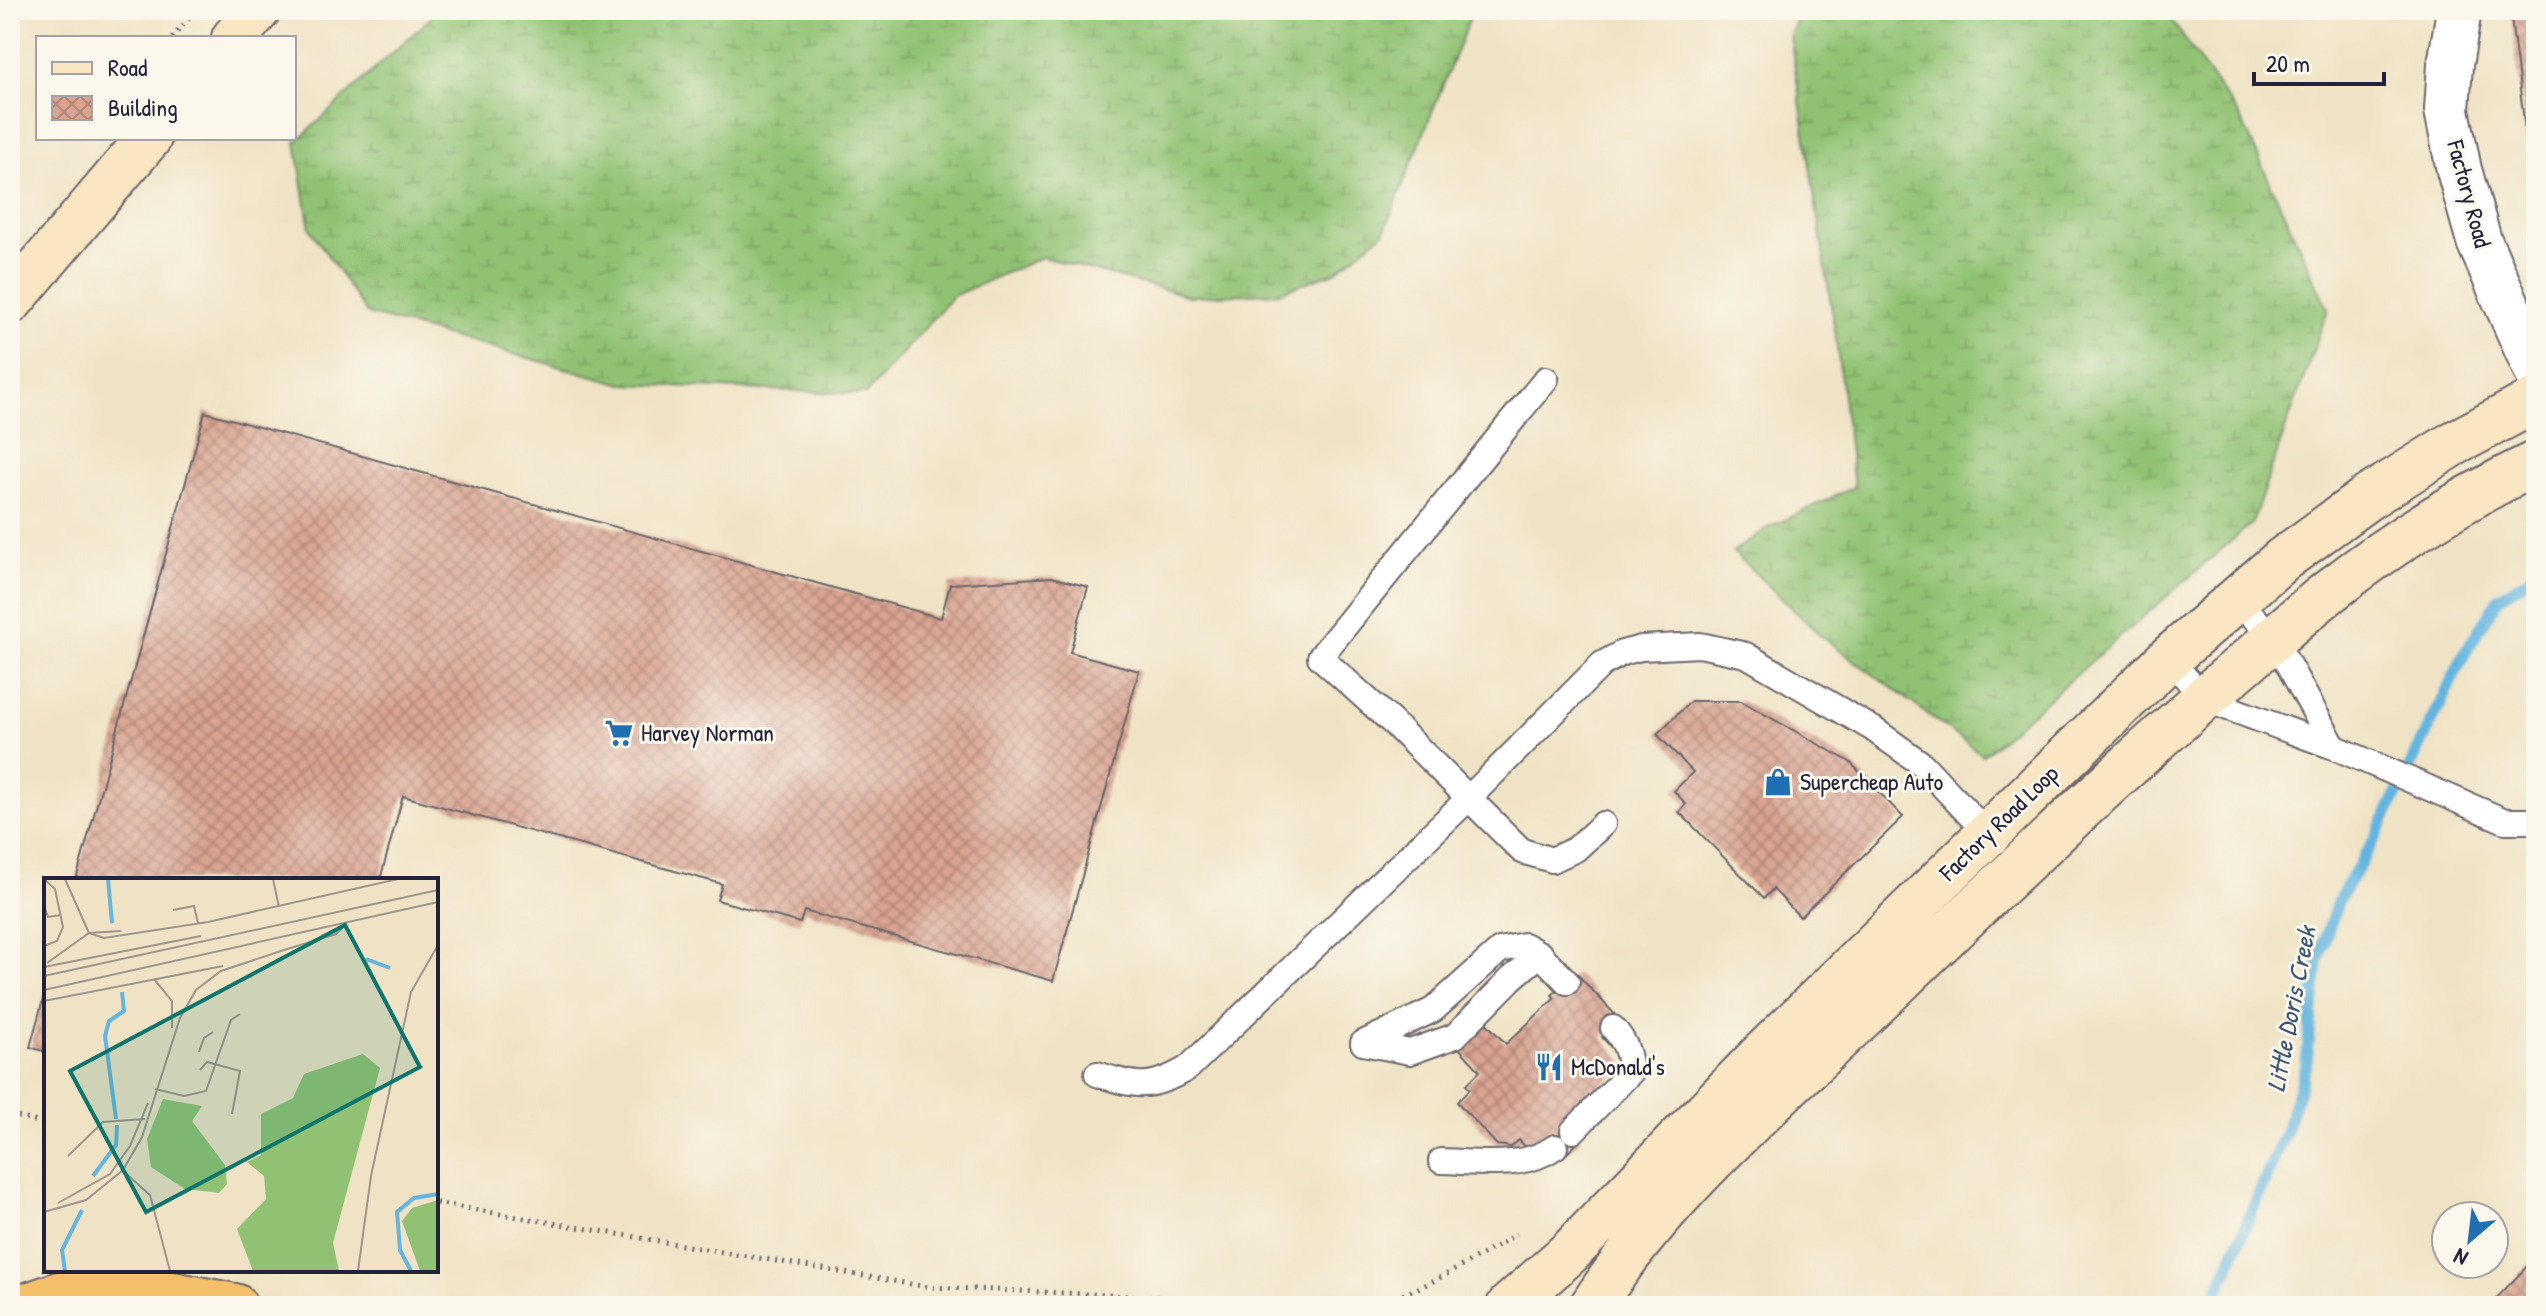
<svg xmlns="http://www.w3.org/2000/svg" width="2546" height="1316" viewBox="0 0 2546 1316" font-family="'Patrick Hand',sans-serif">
  <defs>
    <pattern id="wetland-marsh" width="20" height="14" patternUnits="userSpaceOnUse" patternTransform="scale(2)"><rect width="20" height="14" fill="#91c273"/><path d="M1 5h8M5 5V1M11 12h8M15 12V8" fill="none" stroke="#7da664"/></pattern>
    <pattern id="building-cross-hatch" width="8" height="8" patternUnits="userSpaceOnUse" patternTransform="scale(2)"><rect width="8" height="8" fill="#daa491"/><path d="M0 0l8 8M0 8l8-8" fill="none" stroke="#b08578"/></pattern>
  </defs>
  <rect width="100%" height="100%" fill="#fbf7ec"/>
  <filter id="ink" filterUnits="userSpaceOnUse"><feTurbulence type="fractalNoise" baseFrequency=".0125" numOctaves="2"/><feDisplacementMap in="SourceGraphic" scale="16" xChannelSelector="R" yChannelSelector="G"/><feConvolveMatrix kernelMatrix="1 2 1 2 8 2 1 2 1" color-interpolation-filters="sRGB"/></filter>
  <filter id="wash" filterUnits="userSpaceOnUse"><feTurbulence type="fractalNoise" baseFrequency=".006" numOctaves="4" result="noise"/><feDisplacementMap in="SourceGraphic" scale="32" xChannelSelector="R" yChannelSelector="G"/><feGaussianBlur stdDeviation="1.8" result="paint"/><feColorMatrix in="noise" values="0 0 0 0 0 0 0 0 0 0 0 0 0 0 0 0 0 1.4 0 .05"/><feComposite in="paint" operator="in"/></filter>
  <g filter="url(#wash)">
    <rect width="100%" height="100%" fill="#f0e3c5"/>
    <path fill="url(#wetland-marsh)" stroke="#5a7257" stroke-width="2" d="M439 10H1473L1384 232 1335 272 1276 293 1189 296 1042 257 953 296 866 394 623 384 367 314 310 229 296 142Z
      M1800 10H2159L2169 17 2241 119 2328 309 2252 523 1983 755 1821 636 1733 552 1768 528 1854 487 1835 331 1790 35Z"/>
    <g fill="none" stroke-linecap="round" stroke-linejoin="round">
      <path stroke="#64b5df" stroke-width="12" d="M2212 1306 2286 1130 2306 1066 2318 960 2338 901 2377 835 2465 653 2499 598 2536 574"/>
    </g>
    <g id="blocks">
      <path fill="url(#building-cross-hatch)" d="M2510 10H2536V157L2526 137Z
        M205 412 941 618 950 584 1052 577 1088 587 1070 652 1139 671 1053 981 804 911 800 923 717 900 722 884 403 796 380 880H76Z
        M1691 701H1741L1850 762 1903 817 1800 917 1773 889 1764 898 1679 812 1686 804 1674 791 1693 772 1657 734Z
        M1576 973 1621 1021 1602 1037 1625 1063 1565 1122 1581 1140 1564 1156 1546 1139 1531 1153 1519 1140 1511 1147 1497 1145 1457 1102 1470 1089 1466 1085 1480 1071 1458 1047 1486 1023 1506 1044 1555 998 1552 995Z
        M45 993H46V1052L30 1047Z
        M2536 1257V1306H2489Z"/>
    </g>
  </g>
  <g filter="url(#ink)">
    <use href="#blocks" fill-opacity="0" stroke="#6a666b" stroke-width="2"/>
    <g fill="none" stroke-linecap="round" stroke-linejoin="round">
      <defs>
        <path id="service" d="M1546 379 1320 657 1392 722 1522 851 1552 860 1576 849 1603 824
          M2237 599 2274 639 2334 747
          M2169 658 2204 699 2334 747 2505 821H2536
          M1363 1043 1433 1010 1500 950 1524 945 1540 954 1567 982
          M1363 1043 1410 1052 1455 1036 1512 978 1540 954
          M1097 1074C1137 1087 1151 1090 1188 1068L1469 798 1602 664 1622 653 1641 648 1700 645 1746 655 1873 729 1922 764 1995 842
          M1573 1131 1631 1072C1629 1054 1626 1042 1613 1028
          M1441 1161C1477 1162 1523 1170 1555 1147"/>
        <path id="minor" d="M2459 10 2450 65 2447 110 2459 170 2479 241 2536 370"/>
        <path id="secondary" d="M234 38 258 10
          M10 302 149 138
          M1509 1306 1570 1252 1763 1053 2169 658 2282 560 2367 498 2453 444 2536 400
          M1592 1306C1666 1191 1787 1089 1885 995 1996 888 2107 782 2223 682 2259 652 2293 620 2330 591 2394 541 2463 498 2536 463"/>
        <path id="motorway" d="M25 1306 100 1280 235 1306"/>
      </defs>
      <use href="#service" stroke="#6a666b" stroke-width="28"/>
      <use href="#minor" stroke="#6a666b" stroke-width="48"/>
      <use href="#secondary" stroke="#6a666b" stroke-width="48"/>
      <use href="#motorway" stroke="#6a666b" stroke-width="48"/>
      <path stroke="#6a666b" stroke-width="5" stroke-dasharray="2 6" stroke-linecap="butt" d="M172 38 196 10
        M10 1115 46 1124
        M436 1203 928 1287 1359 1306C1403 1303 1477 1258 1516 1234"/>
      <use href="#service" stroke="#fff" stroke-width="24"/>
      <use href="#minor" stroke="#fff" stroke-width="44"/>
      <use href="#secondary" stroke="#fbe6c3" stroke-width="44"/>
      <use href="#motorway" stroke="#f4c16a" stroke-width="44"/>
    </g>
  </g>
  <defs>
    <symbol id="supermarket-bare" viewBox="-9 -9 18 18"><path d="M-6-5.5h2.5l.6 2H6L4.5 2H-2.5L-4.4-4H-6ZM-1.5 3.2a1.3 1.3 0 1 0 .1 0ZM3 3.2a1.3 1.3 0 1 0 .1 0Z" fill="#1f6fb2" stroke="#fbf7ec" stroke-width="2.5" paint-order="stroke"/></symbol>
    <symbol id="shop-bare" viewBox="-9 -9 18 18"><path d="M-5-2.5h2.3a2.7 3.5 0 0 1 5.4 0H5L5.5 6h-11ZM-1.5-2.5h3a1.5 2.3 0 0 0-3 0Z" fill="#1f6fb2" stroke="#fbf7ec" stroke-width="2.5" paint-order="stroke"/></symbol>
    <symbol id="restaurant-bare" viewBox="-9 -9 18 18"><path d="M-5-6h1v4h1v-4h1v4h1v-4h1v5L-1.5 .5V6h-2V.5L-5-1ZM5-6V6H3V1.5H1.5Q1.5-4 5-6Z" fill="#1f6fb2" stroke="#fbf7ec" stroke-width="2.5" paint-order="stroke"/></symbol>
  </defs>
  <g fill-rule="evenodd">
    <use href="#supermarket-bare" x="599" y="713" width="40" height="40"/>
    <use href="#shop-bare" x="1758" y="762" width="40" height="40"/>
    <use href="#restaurant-bare" x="1529" y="1047" width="40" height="40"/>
  </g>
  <g text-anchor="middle" stroke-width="6" stroke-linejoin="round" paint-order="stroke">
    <g font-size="24" fill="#22223b" stroke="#fbf7ec">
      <text transform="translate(2469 194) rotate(75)" y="8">Factory Road</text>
      <text transform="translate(1999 823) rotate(-44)" y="8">Factory Road Loop</text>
    </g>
    <g font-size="24" fill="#22223b" stroke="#fbf7ec" text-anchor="start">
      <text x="641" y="741">Harvey Norman</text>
      <text x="1800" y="790">Supercheap Auto</text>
      <text x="1571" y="1075">McDonald's</text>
    </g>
    <g font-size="26" font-style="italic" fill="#395574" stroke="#fbf7ec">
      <text transform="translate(2291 1009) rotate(-79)" y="9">Little Doris Creek</text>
    </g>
  </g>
  <g transform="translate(44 878)">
    <rect width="394" height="394" fill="#f0e3c5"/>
    <path d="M319 176 336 190 289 365 295 393H209L193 351 222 321 220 298 203 284 217 277V236L249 220 260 196ZM119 221 158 228 148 243 181 287 183 306 175 315 141 311 107 289 103 261Z" fill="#91c273"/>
    <path d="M394 322V393H376L358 343 368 330Z" fill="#91c273"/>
    <path fill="none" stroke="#64b5df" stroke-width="4" d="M64 1 68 45M322 81 346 90M72 241 61 158 65 143 80 133 78 114M49 298 72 267 73 247M21 393 18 372 38 332M367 393 356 372 353 334 370 320 394 316"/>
    <path fill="none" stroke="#9e968e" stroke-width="2" d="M21 1 45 55M229 1 235 29M0 27 4 39 17 37M129 32 150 28 154 45M45 55 60 60 164 44 354 1M0 68 13 63 19 49 11 11 0 1M240 72 292 56 300 48M3 85 45 55 77 53M0 89 157 58M0 98 394 12M110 101 128 123V150M0 112 394 24M0 123 179 88M155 174 160 160 169 154M156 192 163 184 196 193 188 236M111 211 140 218 162 213 187 142 196 136M24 278 59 244 101 241M77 291 106 317 126 393M14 325 66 296 86 268 104 225M0 334 42 322 79 292 98 259 136 140 152 112 177 93 240 72M314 393 327 298 367 114 394 67"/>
    <path fill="#0f766e" fill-opacity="0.15" stroke="#0f766e" stroke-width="4" d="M301 47 376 189 102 334 26 193Z"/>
    <rect width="394" height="394" fill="none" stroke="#22223b" stroke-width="4"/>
  </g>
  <rect width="2546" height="1316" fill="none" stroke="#fbf7ec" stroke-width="40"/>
  <rect x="36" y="36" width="260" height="104" fill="#fbf7ec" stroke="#a4a2a5" stroke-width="2"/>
  <rect x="52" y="62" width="40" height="12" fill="#fbe6c3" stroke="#a4a2a5" stroke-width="2"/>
  <text x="108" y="76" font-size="24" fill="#22223b">Road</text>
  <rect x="52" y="96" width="40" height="24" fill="url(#building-cross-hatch)" stroke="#a4a2a5" stroke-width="2"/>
  <text x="108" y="116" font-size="24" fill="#22223b">Building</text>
  <g transform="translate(2470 1240) rotate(208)"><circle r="38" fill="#fbf7ec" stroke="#a4a2a5" stroke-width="2"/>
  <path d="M0-6L14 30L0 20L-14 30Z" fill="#1f6fb2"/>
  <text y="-12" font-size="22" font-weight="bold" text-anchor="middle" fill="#22223b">N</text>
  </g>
  <path d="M2254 72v12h130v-12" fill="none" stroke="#22223b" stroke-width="4"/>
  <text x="2266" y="72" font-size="24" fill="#22223b" stroke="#fbf7ec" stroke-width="6" paint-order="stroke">20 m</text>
</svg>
